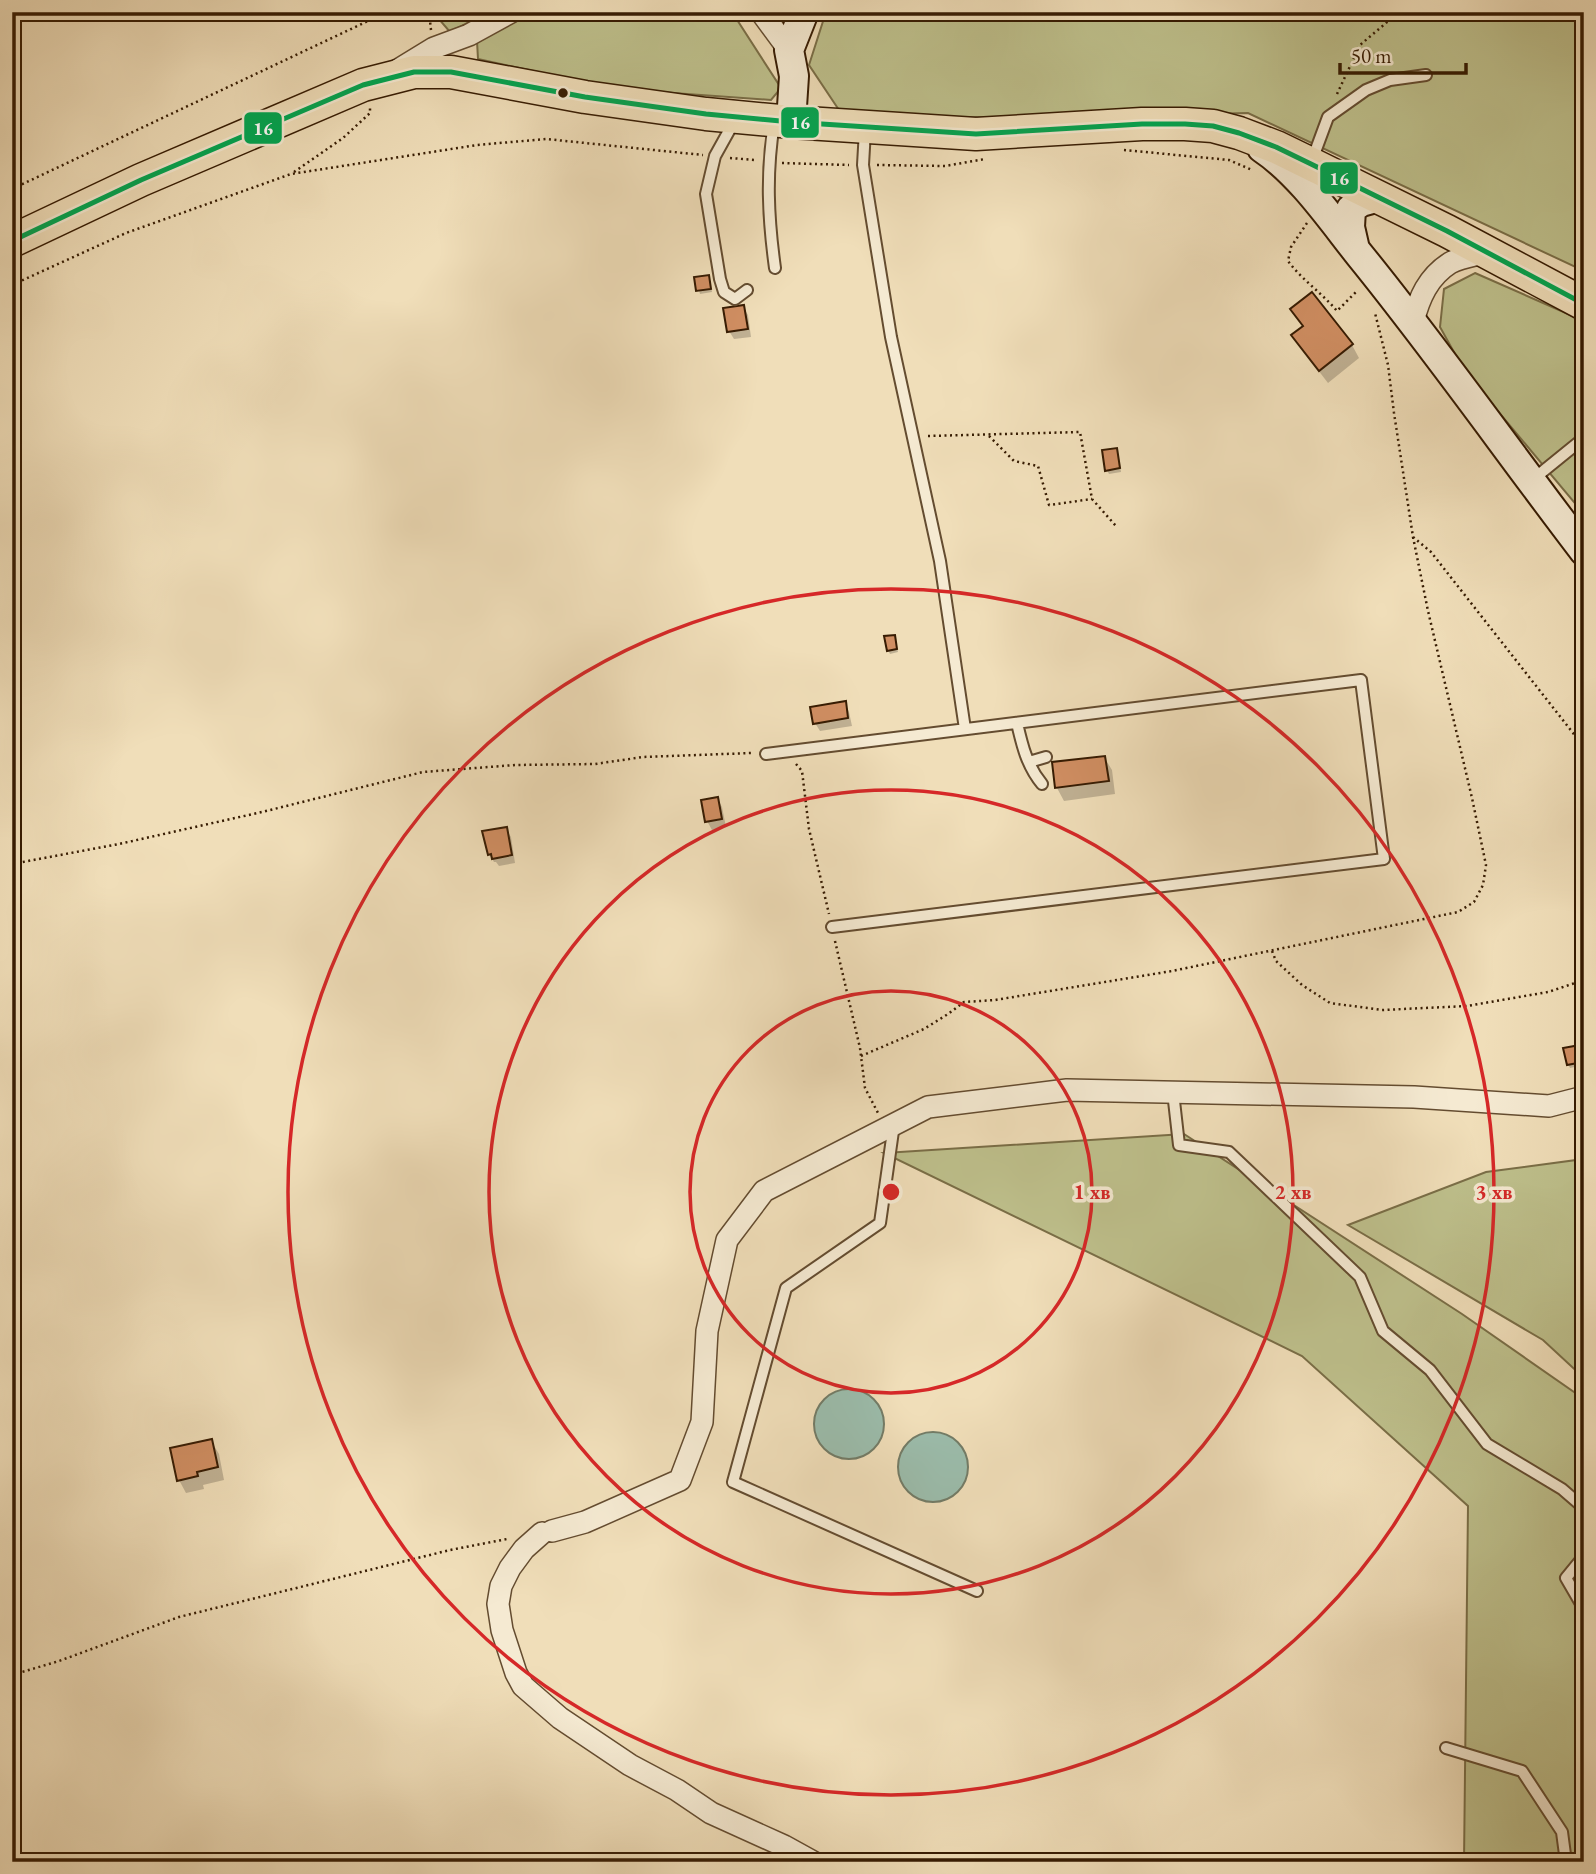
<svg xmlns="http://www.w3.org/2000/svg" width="1596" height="1874" viewBox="0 0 1596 1874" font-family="'EB Garamond',serif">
  <rect width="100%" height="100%" fill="#f0deb9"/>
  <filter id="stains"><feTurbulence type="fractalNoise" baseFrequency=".00286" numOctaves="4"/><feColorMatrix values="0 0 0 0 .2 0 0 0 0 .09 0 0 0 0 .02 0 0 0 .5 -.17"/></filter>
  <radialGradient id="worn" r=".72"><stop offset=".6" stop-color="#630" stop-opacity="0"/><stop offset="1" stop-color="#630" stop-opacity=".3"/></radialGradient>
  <path fill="#bec08c" stroke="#7a6e47" stroke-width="2" d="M439 12H489L450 32 438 18Z
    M531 12H732L781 88 771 100 617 89 478 59 477 41Z
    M826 12H1584V271L1248 113 1032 118 843 116 809 65Z
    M1475 273 1584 321V514L1465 372 1440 327 1444 289Z
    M1184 1134 1462 1314 1584 1399V1862H1464L1468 1506 1302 1356 884 1153Z
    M1584 1159V1378L1543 1340 1348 1225 1486 1172Z"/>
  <path fill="#9bbcab" stroke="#737c67" stroke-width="2" d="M814 1424a35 35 0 1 1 70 0a35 35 0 1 1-70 0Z
    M898 1467a35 35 0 1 1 70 0a35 35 0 1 1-70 0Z"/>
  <path fill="#0003" d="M708 277 712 292 700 294 696 279Z
    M1312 294 1352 345 1359 358 1328 383 1301 348 1293 335 1303 327 1292 310Z
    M743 307 748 315 751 337 734 339 729 331Z
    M1118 453 1121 472 1109 474 1107 470Z
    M894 637 898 652 890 654 888 650Z
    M845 703 849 712 852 726 820 731 815 723Z
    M1104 757 1112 770 1115 794 1064 801 1057 788 1054 764Z
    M717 798 722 807 726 827 712 830 707 821Z
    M506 829 511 837 515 863 499 866 496 862H494L489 854Z
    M1579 1047 1584 1065 1570 1068 1568 1064Z
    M211 1441 219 1454 224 1480 203 1485 204 1489 186 1493 179 1480Z"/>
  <path fill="#d08e62" stroke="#361b02" stroke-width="2" d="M709 275 711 289 696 291 694 277Z
    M1312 292 1353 344 1319 371 1291 335 1303 326 1290 309Z
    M744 305 748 329 727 332 723 308Z
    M1117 448 1120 468 1105 471 1102 450Z
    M895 635 897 649 887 651 884 636Z
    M846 701 848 718 813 724 810 707Z
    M1105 756 1109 781 1055 788 1052 762Z
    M718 797 722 819 705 822 701 800Z
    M507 827 512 855 492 859 491 854 488 855 482 831Z
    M1580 1045 1583 1062 1567 1065 1563 1048Z
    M212 1439 218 1467 197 1472 198 1476 177 1481 170 1448Z"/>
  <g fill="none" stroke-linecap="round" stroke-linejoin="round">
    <defs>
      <path id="lane" d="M735 120 715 156 706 194 720 279 724 292 735 299 747 290
        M774 123C766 174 768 217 775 268
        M865 130 863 165 891 337 940 561 965 729
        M1311 163 1328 117 1366 90 1390 80 1426 75
        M1531 481 1584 438
        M1017 723C1022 745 1027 766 1042 784
        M766 754 1361 680 1384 859 832 927
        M1029 762 1046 757
        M1173 1092 1179 1145 1229 1152 1360 1277 1383 1331 1430 1370 1487 1444 1562 1489 1584 1508
        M894 1124 880 1223 786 1288 733 1482 977 1591
        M1584 1556 1566 1578 1584 1609
        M1446 1748 1522 1771 1562 1832 1566 1862"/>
      <path id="street" d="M761 12 789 50
        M398 70 434 48 469 35 511 12
        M1413 322C1419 298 1428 277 1450 263 1460 257 1476 255 1487 252
        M552 1531 585 1522 680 1480 702 1422 707 1331 727 1240 764 1191 928 1107 1067 1090 1414 1097 1549 1106 1584 1097
        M542 1533 524 1549 510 1568 501 1586 498 1604 502 1630 516 1673 523 1686 560 1718 630 1765 677 1790 711 1813 784 1846 813 1862"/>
      <path id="secondary" d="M791 122 794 76 789 50 804 12
        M1262 148C1301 174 1333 222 1362 258 1439 353 1509 453 1584 551
        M1355 249 1350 227 1351 209 1361 202 1379 197"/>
      <path id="primary" d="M12 241 141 180 363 85 414 72H451L585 97 706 114 791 122 976 134 1142 124H1185L1213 126 1239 133 1276 147 1311 164 1447 231 1584 304"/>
    </defs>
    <use href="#lane" stroke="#644c30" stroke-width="14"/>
    <use href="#street" stroke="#644c30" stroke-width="24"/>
    <use href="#secondary" stroke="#361b02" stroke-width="32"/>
    <use href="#primary" stroke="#361b02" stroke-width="35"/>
    <path stroke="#361b02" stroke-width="2.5" stroke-dasharray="2 3.5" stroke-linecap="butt" d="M424 12 430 21
      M1578 12 1584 14
      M431 30 430 21 432 12
      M1337 94 1360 45 1399 12
      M1124 150 1229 160 1252 170
      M730 158 755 160
      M782 163 849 165
      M877 165 945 166 985 159
      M294 172 343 138 370 113V108
      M12 189 387 12
      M1307 223 1291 247 1288 261C1302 280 1322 293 1337 311L1358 290
      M12 285 126 233 291 174 477 145 546 139 703 155
      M928 436 1080 432 1092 499 1116 526
      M989 436 1014 461 1038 466 1049 505 1092 499
      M1413 537 1431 552 1584 747
      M796 764 802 771 809 829 829 914
      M12 864 119 844 262 812 423 772 515 765 595 764 643 757 752 753
      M835 941 860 1048 865 1088 878 1113
      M1272 951 1276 961 1302 985 1330 1003 1382 1010 1467 1006 1548 992 1584 980
      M861 1056 924 1029 948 1014 964 1002 995 1000 1172 971 1458 912 1474 902 1483 885 1486 865 1472 798 1428 611 1413 537 1394 413 1388 365 1375 313
      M12 1675 59 1661 179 1617 450 1550 507 1539"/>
    <use href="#lane" stroke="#f5ead2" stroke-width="10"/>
    <use href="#street" stroke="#f5ead2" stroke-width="21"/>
    <use href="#secondary" stroke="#f5ead2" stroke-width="28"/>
    <use href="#primary" stroke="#f0deb9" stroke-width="32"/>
    <defs>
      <path id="bus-1" d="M12 241 141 180 363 85 414 72H451L585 97 706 114 791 122 976 134 1142 124H1185L1213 126 1239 133 1276 147 1311 164 1447 231 1584 304"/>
    </defs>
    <use href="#bus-1" stroke="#f5ead2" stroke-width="10"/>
    <use href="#bus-1" stroke="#00a651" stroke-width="5"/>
  </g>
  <g fill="none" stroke="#d62828" stroke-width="3.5">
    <circle cx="891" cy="1192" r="201"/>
    <circle cx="891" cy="1192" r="402"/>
    <circle cx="891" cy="1192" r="603"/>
  </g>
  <circle fill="#361b02" stroke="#f5ead2" stroke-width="2.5" cx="563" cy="93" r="6"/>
  <circle cx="891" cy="1192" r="10" fill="#d62828" stroke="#f5ead2" stroke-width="3.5"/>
  <g font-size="21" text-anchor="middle" font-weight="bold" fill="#d62828" stroke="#f5ead2" stroke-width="7" stroke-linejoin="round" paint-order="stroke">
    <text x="1092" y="1199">1 хв</text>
    <text x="1293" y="1199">2 хв</text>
    <text x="1494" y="1199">3 хв</text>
  </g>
  <g stroke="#f5ead2" stroke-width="2.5">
    <rect x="780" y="106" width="40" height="33" rx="7" fill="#00a651"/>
    <rect x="243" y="111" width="40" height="34" rx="7" fill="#00a651"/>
    <rect x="1319" y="161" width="40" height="34" rx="7" fill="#00a651"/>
  </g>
  <g font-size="19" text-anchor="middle" font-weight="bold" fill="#fff">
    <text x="800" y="129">16</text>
    <text x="263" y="135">16</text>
    <text x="1339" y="185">16</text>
  </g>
  <rect width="1596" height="1874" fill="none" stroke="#f0deb9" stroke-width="42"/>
  <rect x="14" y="14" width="1568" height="1846" fill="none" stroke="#361b02" stroke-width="3.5"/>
  <rect x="21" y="21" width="1554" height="1832" fill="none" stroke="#361b02" stroke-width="2"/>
  <path d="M1340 63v10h126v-10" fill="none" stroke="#361b02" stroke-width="3.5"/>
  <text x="1351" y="63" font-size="21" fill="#361b02" stroke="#f5ead2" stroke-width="5" paint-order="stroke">50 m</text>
  <rect width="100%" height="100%" filter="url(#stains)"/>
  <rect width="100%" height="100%" fill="url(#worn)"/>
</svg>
